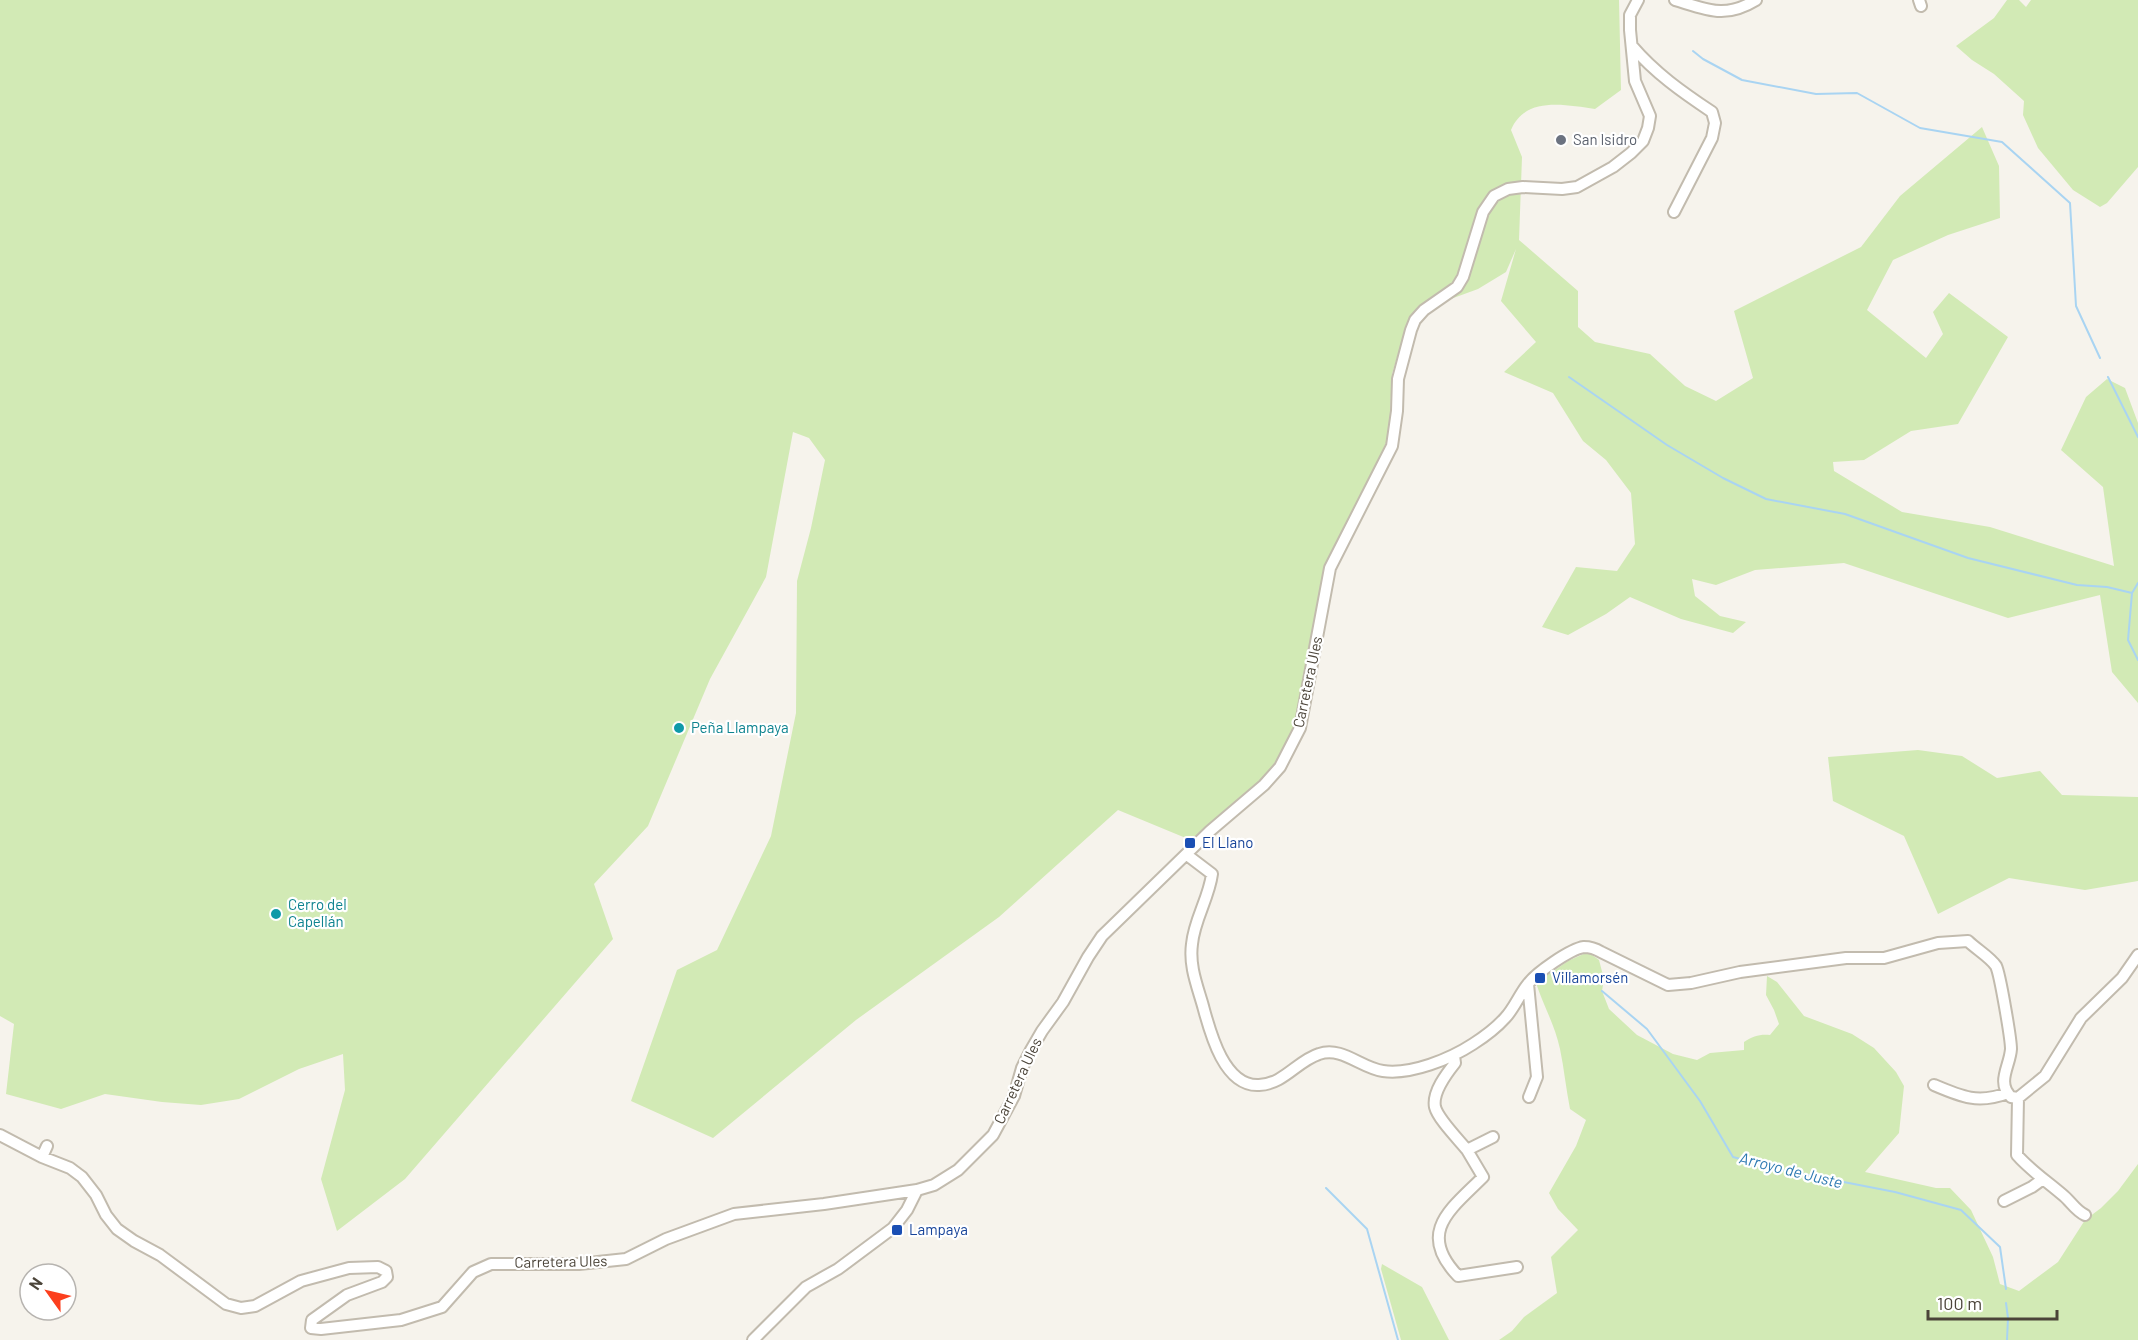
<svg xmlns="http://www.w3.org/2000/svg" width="2138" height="1340" viewBox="0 0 2138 1340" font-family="Barlow,sans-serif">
  <rect width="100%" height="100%" fill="#f6f3ec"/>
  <path fill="#d2eab5" d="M0 0H1619L1621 90 1595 109C1565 105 1525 96 1511 130L1522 157 1519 240 1578 291V327L1595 342 1650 354 1685 386 1716 401 1753 378 1734 311 1861 247 1900 196 1982 127 1999 166 2000 218 1948 235 1893 260 1867 310 1926 358 1943 334 1933 312 1949 293 2008 337 1958 424 1911 431 1864 460 1833 462 1834 471 1902 512 1990 527 2114 566 2103 487 2061 450 2086 397 2107 379 2125 388 2138 423V703L2112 672 2100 595 2008 618 1844 563 1755 570 1716 585 1692 579 1695 596 1720 616 1746 622 1733 633 1681 619 1630 597 1606 614 1568 635 1542 627 1576 567 1617 571 1635 544 1631 493 1606 460 1583 441 1553 393 1504 372 1536 342 1501 301 1516 249 1506 272 1478 289 1415 312 1404 334 1392 374 1389 436 1371 476 1330 554 1297 725 1271 769 1243 798 1193 841 1118 810 999 917 856 1020 713 1138 631 1101 677 970 717 950 771 836 796 713 797 581 811 528 825 460 809 438 793 432 766 577 710 679 648 826 594 884 613 939 405 1179 337 1231 321 1179 345 1090 343 1054 299 1069 239 1099 201 1105 162 1102 105 1094 61 1109 6 1094 14 1024 0 1016Z
    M2007 0H2019L2026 7 2031 0H2138V167L2107 203 2100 207 2073 190 2038 148 2023 115 2024 101 1994 74 1972 60 1956 46 1994 18Z
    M1918 750 1962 756 1997 778 2040 771 2062 795 2138 797V881L2085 890 2009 878 1938 914 1904 836 1833 801 1828 757Z
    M1588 952 1599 960 1604 979 1602 991 1609 1009 1637 1035 1673 1054 1697 1060 1710 1053 1744 1050V1042C1753 1036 1760 1034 1770 1035L1779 1024 1774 1010 1766 995 1767 976 1777 982 1804 1016 1852 1034 1874 1048 1896 1072 1904 1086 1899 1133 1865 1172 1936 1188H1950L1971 1210 1993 1257 2000 1284 2019 1291 2058 1262 2085 1220 2101 1208 2118 1191 2138 1164V1340H1499L1512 1331 1524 1317 1557 1293 1551 1257 1578 1230 1558 1209 1549 1193 1576 1146 1586 1120 1570 1109C1566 1089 1564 1068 1560 1049 1555 1025 1543 1005 1536 983L1568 961Z
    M1382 1264 1422 1287 1449 1340H1401L1381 1269Z"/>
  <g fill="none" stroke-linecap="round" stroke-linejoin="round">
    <path stroke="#a9d4f2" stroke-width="2" d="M1693 51 1703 59 1742 80 1816 94 1857 93 1920 128 2002 142 2070 203 2076 306 2100 358
      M1569 377 1667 445 1723 478 1766 499 1845 514 1968 558 2077 585 2107 587 2132 593
      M2108 377 2138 437
      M2132 593 2128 640 2138 660
      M2132 593 2138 583
      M1602 991 1647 1029 1700 1101 1733 1157 1782 1170 1895 1192 1961 1210 2000 1247 2006 1289
      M1326 1188 1367 1229 1398 1340
      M2006 1303 2008 1318 2007 1340"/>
    <defs>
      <path id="minor" d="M1675 0C1708 10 1725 19 1756 0
        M1919 0 1921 6
        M1632 46C1655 73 1682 92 1712 112L1715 123 1712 138 1674 212
        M1187 855 1212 874C1209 898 1194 920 1192 944 1189 966 1197 985 1203 1006 1210 1032 1224 1087 1259 1085 1284 1084 1297 1061 1319 1054 1342 1046 1361 1068 1383 1071 1411 1075 1450 1059 1473 1044 1484 1037 1496 1028 1505 1018 1514 1009 1519 995 1528 984 1536 973 1570 949 1584 947 1590 947 1596 949 1601 952L1668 985 1691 983 1740 972 1846 958H1884L1938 943 1968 941C1976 949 1990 957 1996 966 2000 974 2011 1039 2011 1049 2010 1066 1996 1082 2011 1097L2018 1098
        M1528 984 1537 1077 1529 1097
        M1454 1056 1455 1063C1447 1073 1432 1092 1435 1107 1438 1119 1459 1140 1467 1150L1493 1137
        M1934 1085C1962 1097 1978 1104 2008 1093
        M2018 1098 2045 1076 2081 1018 2122 978 2138 955
        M2018 1098 2017 1155C2031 1171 2048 1182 2064 1196 2071 1202 2076 1211 2085 1215
        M0 1135 42 1157 70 1168 82 1177 96 1195 106 1215 117 1229 134 1241 160 1255 226 1304 241 1308 255 1306 301 1281 349 1268 378 1267 386 1271 387 1277 382 1282 347 1295 312 1320 311 1328 321 1329 401 1320 442 1307 473 1272 491 1264H579L626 1259 666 1239 734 1214 824 1204 917 1190 934 1185 958 1170 993 1135 1014 1096 1022 1068 1031 1050 1042 1031 1063 1002 1088 957 1102 936 1210 831 1264 785 1280 767 1300 728 1330 568 1392 446 1397 411 1398 379 1411 330 1415 320 1424 310 1457 287 1463 277 1483 212 1494 196 1508 189 1523 187 1562 189 1577 187 1613 167 1631 153 1643 141 1648 128 1650 116 1635 81 1630 30V15L1638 0
        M1467 1150 1483 1177C1451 1209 1416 1232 1458 1276L1517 1267
        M42 1157 47 1146
        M2004 1201 2032 1187 2043 1179
        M753 1340 806 1287 838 1269 893 1228 907 1210 917 1190"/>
    </defs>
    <use href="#minor" stroke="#c2bbae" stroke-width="14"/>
    <use href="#minor" stroke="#fff" stroke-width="10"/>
  </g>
  <circle fill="#6b7280" stroke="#fff" stroke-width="2" cx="1561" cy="140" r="6"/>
  <g fill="#0f9aa8" stroke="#fff" stroke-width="2">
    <circle cx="679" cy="728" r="6"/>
    <circle cx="276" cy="914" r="6"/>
  </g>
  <g fill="#1a4fb4" stroke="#fff" stroke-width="2">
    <rect x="1184" y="837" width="12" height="12" rx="3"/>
    <rect x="1534" y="972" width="12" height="12" rx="3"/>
    <rect x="891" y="1224" width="12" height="12" rx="3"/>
  </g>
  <g text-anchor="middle" stroke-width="4.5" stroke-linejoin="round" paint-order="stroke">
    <g font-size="15" fill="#5b616d" stroke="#fff" text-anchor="start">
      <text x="1573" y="145">San Isidro</text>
    </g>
    <g font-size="15" fill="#4b4439" stroke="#fff">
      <text transform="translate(1308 682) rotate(-78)" y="5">Carretera Ules</text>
      <text transform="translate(1018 1081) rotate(-65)" y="5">Carretera Ules</text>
      <text transform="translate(561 1262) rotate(-1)" y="5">Carretera Ules</text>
    </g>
    <g font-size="15" fill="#0d838f" stroke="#fff" text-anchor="start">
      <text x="691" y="733">Peña Llampaya</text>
      <text x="288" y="910">Cerro del<tspan x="288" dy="17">Capellán</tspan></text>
    </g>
    <g font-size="15" fill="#164399" stroke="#fff" text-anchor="start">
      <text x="1202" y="848">El Llano</text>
      <text x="1552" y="983">Villamorsén</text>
      <text x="909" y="1235">Lampaya</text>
    </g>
    <g font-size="16" font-style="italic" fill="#2e7ab2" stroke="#fff">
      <text transform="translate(1791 1170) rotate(14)" y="6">Arroyo de Juste</text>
    </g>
  </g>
  <g transform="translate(48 1292) rotate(304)"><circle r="28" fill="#ffffff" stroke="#b7b4b0" stroke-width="1.5"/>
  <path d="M0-4.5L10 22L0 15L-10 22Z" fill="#fc3f1d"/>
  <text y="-9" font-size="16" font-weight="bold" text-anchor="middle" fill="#4b4439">N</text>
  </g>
  <path d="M1928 1310v9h129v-9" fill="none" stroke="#4b4439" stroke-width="3"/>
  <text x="1937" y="1310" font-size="18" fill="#4b4439" stroke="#ffffff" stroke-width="4.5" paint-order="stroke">100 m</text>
</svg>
